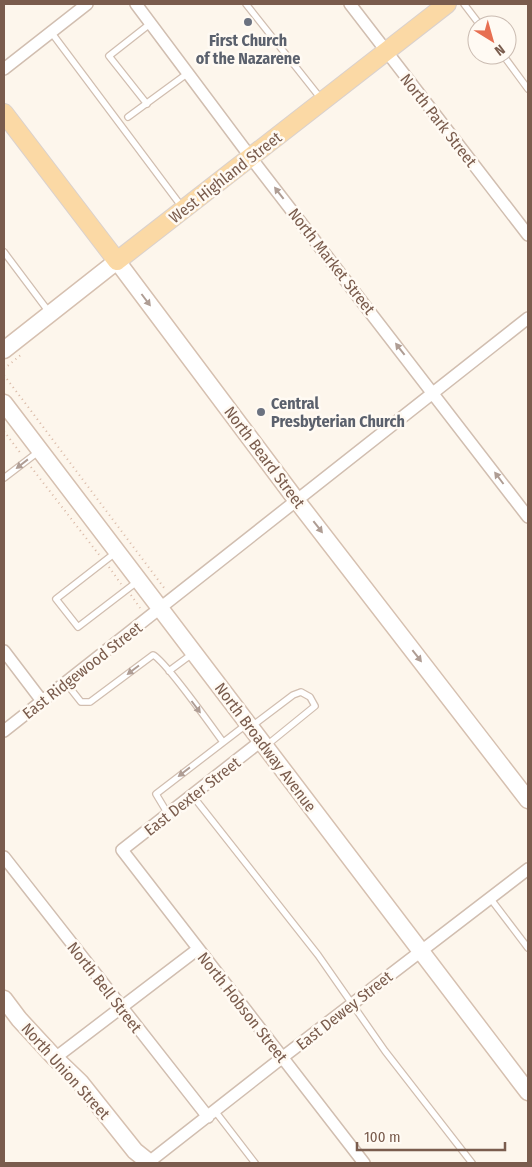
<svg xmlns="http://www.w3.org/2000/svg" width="532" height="1167" viewBox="0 0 532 1167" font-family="'Fira Sans Condensed',sans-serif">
  <rect width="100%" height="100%" fill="#fdf6ec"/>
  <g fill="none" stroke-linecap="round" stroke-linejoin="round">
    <defs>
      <path id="lane" d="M246 4 322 100
        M464 4 480 25
        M51 32 182 207
        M503 55 528 89
        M147 104 109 56 151 23
        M128 117 188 73
        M4 252 49 312
        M4 478 38 452
        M115 553 56 599 78 627 138 581
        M169 671 192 654
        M66 683 81 702H90L153 655C165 660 212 727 223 742
        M252 726 293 695 301 692 310 697 315 706 267 745
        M192 795 318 955 385 1051 472 1163
        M168 814 156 794 247 724
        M490 898 528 948
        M215 1111 255 1163"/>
      <path id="street" d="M136 4 258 167 528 517
        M350 4 528 235
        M4 69 87 4
        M4 651 42 701
        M4 731 528 318
        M261 741 122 850 364 1163
        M4 857 208 1117
        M55 1058 198 949
        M149 1162 283 1057 528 869"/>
      <path id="secondary" d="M4 350 117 261 297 501 528 800
        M4 403 528 1092
        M4 999 19 1019 55 1058 80 1082 135 1151 150 1163"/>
      <path id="primary" d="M4 113 117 261 447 4"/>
    </defs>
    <use href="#lane" stroke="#d1beb0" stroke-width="8"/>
    <use href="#street" stroke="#d1beb0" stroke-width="14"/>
    <use href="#secondary" stroke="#d6c0b0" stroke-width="19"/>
    <use href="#primary" stroke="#dad1cd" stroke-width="20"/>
    <path stroke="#d9b8a5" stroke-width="2" stroke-dasharray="1 4" stroke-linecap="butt" d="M4 369 23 353
      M4 375 165 589
      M4 431 22 455
      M31 467 100 556
      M109 567 121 584
      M131 595 140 608"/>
    <use href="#lane" stroke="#fff" stroke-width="5.5"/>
    <use href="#street" stroke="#fff" stroke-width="11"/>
    <use href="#secondary" stroke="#fff" stroke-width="16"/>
    <use href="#primary" stroke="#fbd9a5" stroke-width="18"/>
  </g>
  <defs><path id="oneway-solid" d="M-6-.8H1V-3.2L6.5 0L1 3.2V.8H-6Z" transform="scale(1.25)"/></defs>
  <g fill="#af9d94">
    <use href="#oneway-solid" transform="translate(279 193) rotate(-128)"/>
    <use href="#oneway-solid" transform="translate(146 300) rotate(53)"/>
    <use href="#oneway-solid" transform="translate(400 349) rotate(-128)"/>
    <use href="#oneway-solid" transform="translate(22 464) rotate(142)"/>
    <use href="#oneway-solid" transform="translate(499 478) rotate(-127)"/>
    <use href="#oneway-solid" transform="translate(318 527) rotate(52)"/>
    <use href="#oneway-solid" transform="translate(417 656) rotate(52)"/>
    <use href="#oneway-solid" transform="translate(133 670) rotate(143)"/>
    <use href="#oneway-solid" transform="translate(196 707) rotate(53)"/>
    <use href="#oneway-solid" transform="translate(184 772) rotate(142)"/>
  </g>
  <g fill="#6b7280" stroke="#fffaf3" stroke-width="2">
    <circle cx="248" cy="22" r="5"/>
    <circle cx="261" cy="412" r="5"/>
  </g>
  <g text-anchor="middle" stroke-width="5" stroke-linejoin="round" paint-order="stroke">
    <g font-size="16" font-weight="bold" fill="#5b616d" stroke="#fffaf3">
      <text x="248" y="46">First Church<tspan x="248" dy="18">of the Nazarene</tspan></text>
      <text x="271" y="409" text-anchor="start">Central<tspan x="271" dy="18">Presbyterian Church</tspan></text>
    </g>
    <g font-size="16" fill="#7a5c4d" stroke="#fffaf3">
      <text transform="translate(439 120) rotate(52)" y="6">North Park Street</text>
      <text transform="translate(225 177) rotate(-38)" y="6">West Highland Street</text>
      <text transform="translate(332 261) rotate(52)" y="6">North Market Street</text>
      <text transform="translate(265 457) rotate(53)" y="6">North Beard Street</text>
      <text transform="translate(82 670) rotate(-38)" y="6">East Ridgewood Street</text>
      <text transform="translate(266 747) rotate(53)" y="6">North Broadway Avenue</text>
      <text transform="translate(192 796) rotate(-38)" y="6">East Dexter Street</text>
      <text transform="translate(105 987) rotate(52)" y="6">North Bell Street</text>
      <text transform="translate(243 1007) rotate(52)" y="6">North Hobson Street</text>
      <text transform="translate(344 1010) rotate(-38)" y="6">East Dewey Street</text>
      <text transform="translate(66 1071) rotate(48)" y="6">North Union Street</text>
    </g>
  </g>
  <rect width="532" height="1167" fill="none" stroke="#7a5c4d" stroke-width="10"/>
  <g transform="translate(492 40) rotate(143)"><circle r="24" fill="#fffaf3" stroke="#cabbb1"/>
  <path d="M0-4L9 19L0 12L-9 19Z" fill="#e76f51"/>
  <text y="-8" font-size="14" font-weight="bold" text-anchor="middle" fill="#7a5c4d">N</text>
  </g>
  <path d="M357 1142v8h148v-8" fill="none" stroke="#7a5c4d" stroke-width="2.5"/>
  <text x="364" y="1142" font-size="15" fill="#7a5c4d" stroke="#fffaf3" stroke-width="4" paint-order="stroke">100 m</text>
</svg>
